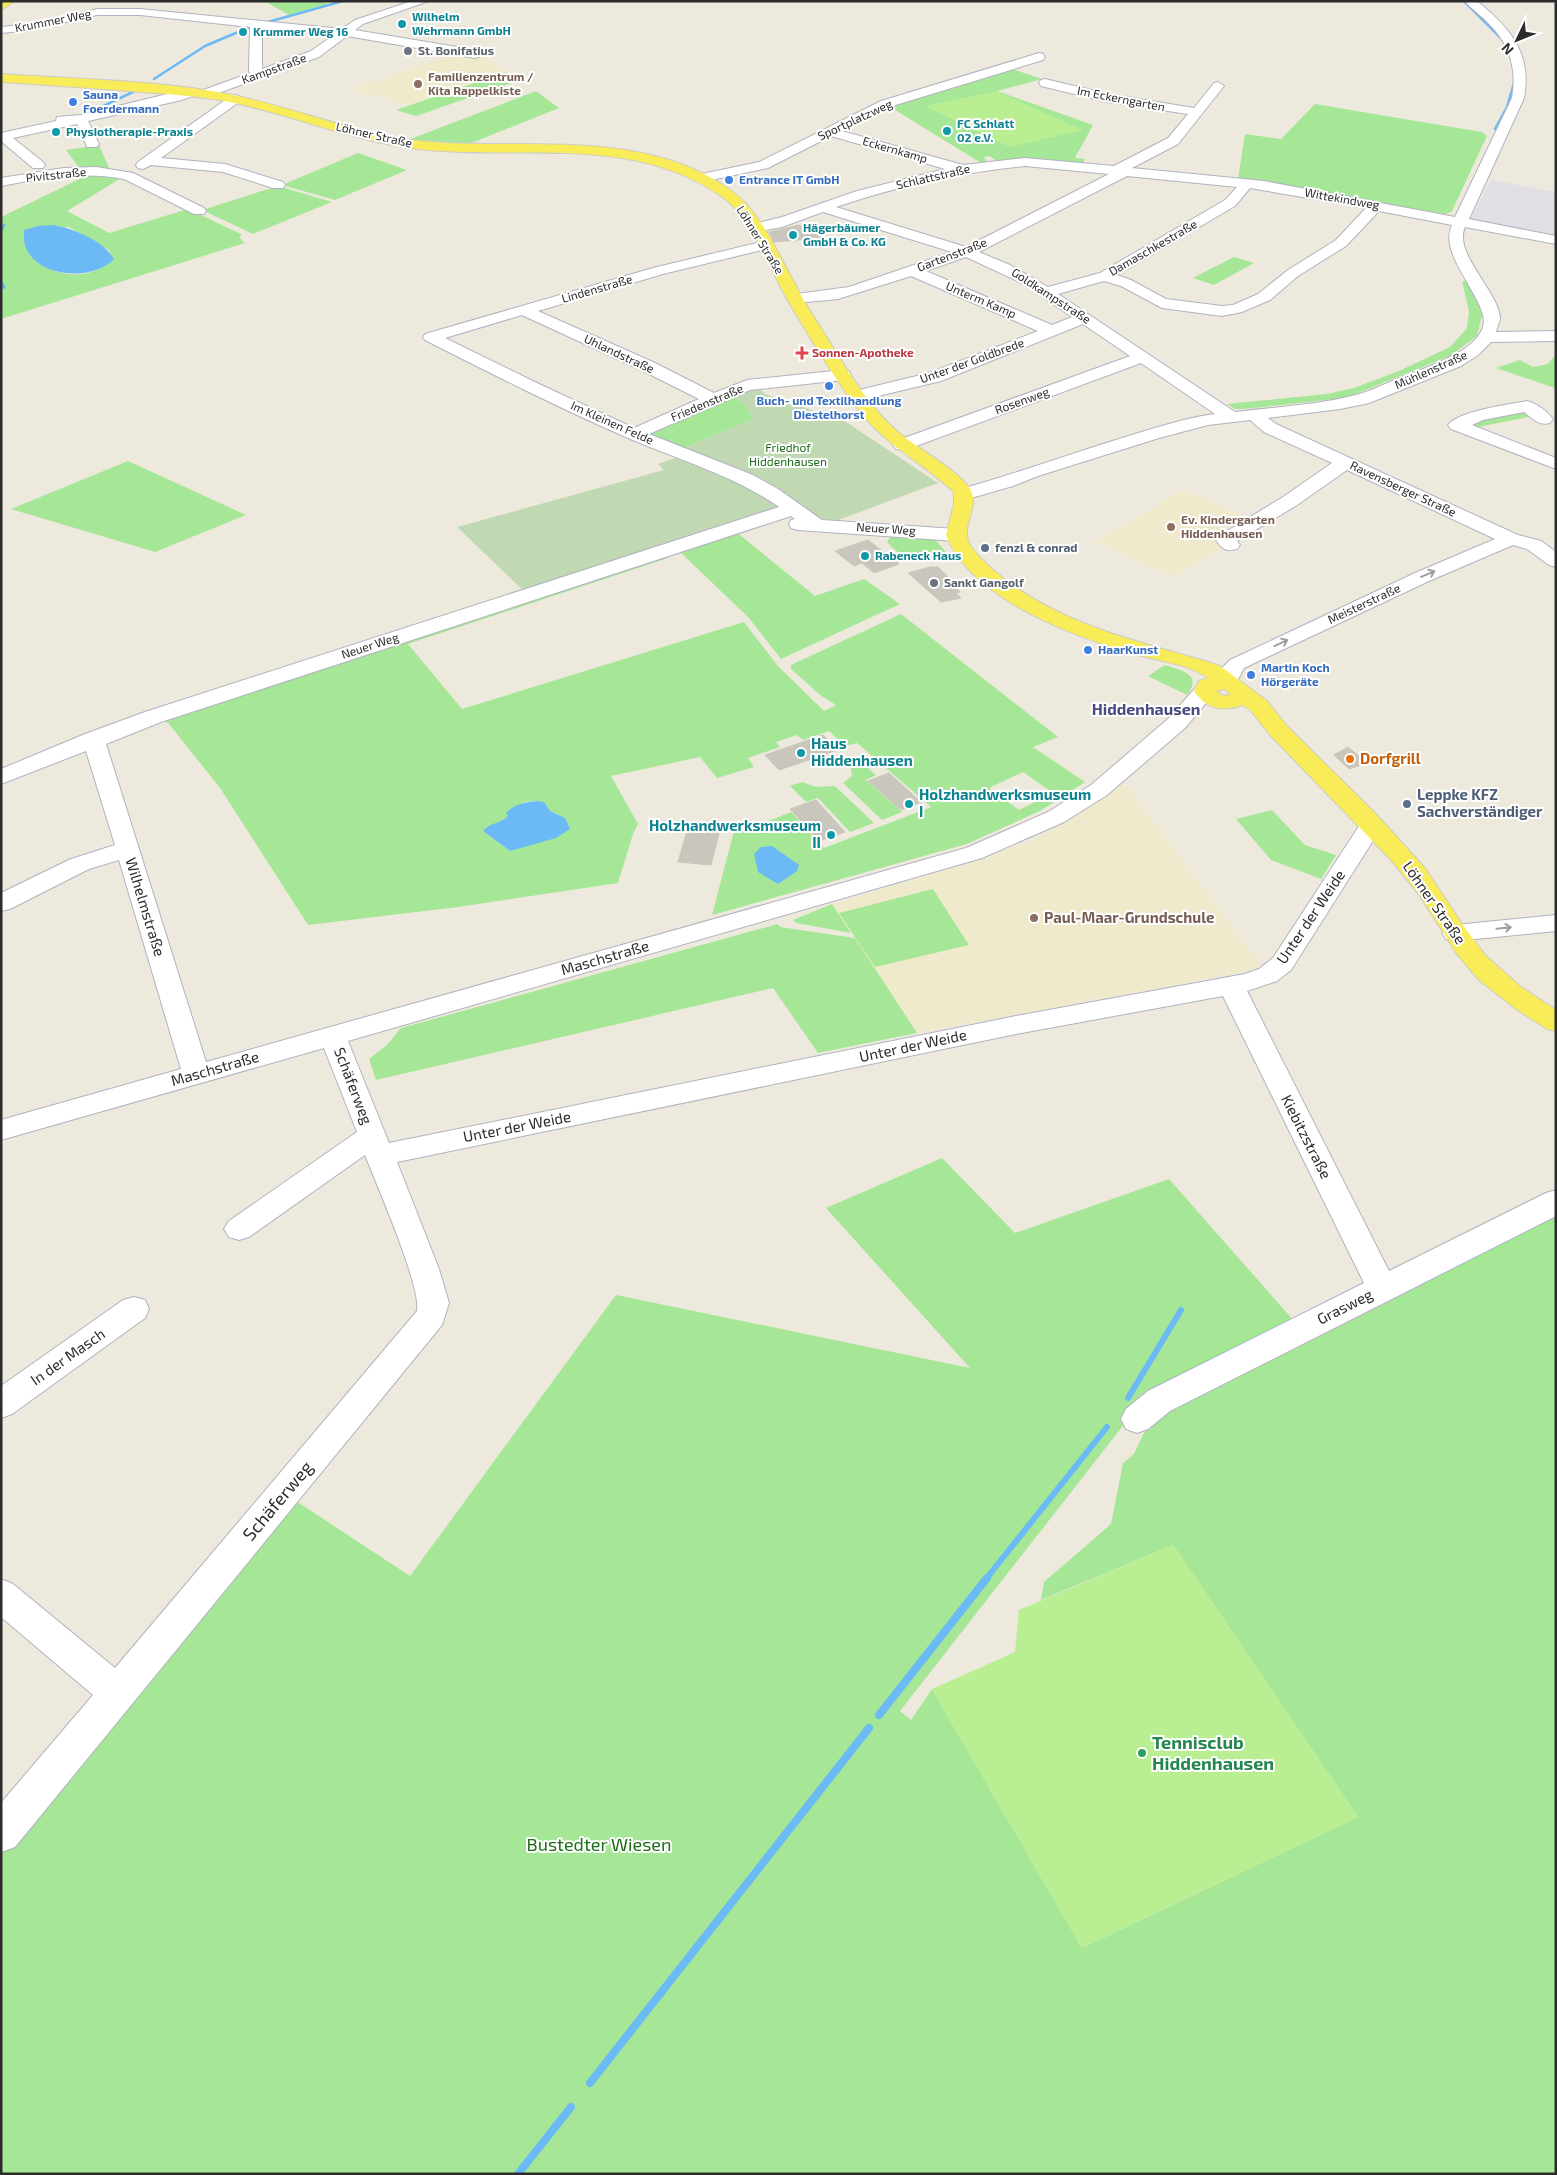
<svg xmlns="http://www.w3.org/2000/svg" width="1557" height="2175" viewBox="0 0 1557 2175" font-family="'Exo 2',sans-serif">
  <rect width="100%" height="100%" fill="#eee9dd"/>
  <path fill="#e2dee6" d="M1491 180 1556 192V237L1470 220Z"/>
  <path fill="#f0eacc" d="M455 54 475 58 483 56 506 72 410 105 350 89Z
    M1183 490 1242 515 1205 538 1223 546 1177 575H1169L1095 542Z
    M1121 785 1128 788 1261 965 1243 972 917 1033 832 904 977 861 1028 842 1075 817Z"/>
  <path fill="#a6e797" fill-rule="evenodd" d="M264 1H319L328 4 289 15Z
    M1012 69 1042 79 997 91 1093 125 1075 158 1085 159 1082 165 996 161 990 156 984 157 987 162 981 163 887 105Z
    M506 72 520 80 416 116 396 110Z
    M536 91 559 108 464 146 408 140Z
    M1315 104 1482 132 1487 136 1452 211 1446 214 1238 179 1245 134 1281 139Z
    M99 145 110 170 80 169 66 150Z
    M358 153 407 170 335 200 282 185Z
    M92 173 123 177 67 211 109 233 188 209 241 234 240 238 245 243 1 319V217ZM69 227 109 250 113 259C99 274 74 278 55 271 49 269 44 263 39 260 28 251 22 244 24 230Z
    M278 186 332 202 253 234 202 210Z
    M1234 257 1254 263 1214 285 1193 278Z
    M1462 281 1469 282 1482 315 1477 336 1450 356 1353 395 1335 399 1244 409H1235L1227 404 1327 394 1354 388 1399 371 1450 347 1467 328 1469 311Z
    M1556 354 1555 388 1496 368 1520 360 1533 367 1548 364Z
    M731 396 745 404 753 419 682 449 650 435V430Z
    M1517 410 1527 412 1528 417 1473 428 1469 423Z
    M128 461 246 515 155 552 11 509Z
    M735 531 815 596 864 579 900 604 781 659 749 618 677 549Z
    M893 533 933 537 950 557C929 568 901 560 887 542Z
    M664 553 668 558 408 644 462 709 744 622 778 666 824 711 836 705 820 695 791 669V665L901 614 1058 737 1033 747 1085 782 1040 811 967 844 712 915 734 831 771 820 791 812 824 848 931 807 857 743 845 746 829 731 803 740 797 735 776 742 780 747 748 758 754 767 717 778 700 757 611 776 638 824 633 834 618 883 458 907 308 925 220 788 169 724 163 720ZM1023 772 1053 793 1019 810 989 788ZM537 801 544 802 550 811 565 818 510 851 483 831 485 828 505 820 524 802Z
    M1165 665C1182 671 1203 674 1187 695L1148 676Z
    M859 760 876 775 866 780 902 812 882 820 843 783 852 776 850 764Z
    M802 782 816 787 835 786 874 823 850 832 818 798 806 802 790 786Z
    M1272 810 1305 845 1336 855 1321 879 1271 860 1236 819Z
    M933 889 969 945 875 967 839 913Z
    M832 904 851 933 796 923 793 920Z
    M778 924 780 927 855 938 917 1033 818 1053 773 988 376 1080 369 1059 387 1045 401 1028Z
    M942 1158 1015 1233 1169 1179 1294 1321 1140 1404 900 1711 911 1720 932 1689 1082 1948 1358 1817 1173 1545 1041 1600 1044 1582 1111 1524 1123 1463 1134 1454 1152 1416 1556 1213V2174H1V1851L293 1499 410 1576 616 1295 970 1368 826 1208Z"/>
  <path fill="#c0d9b3" d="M757 387 765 394 846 422 938 483 838 520 815 519 795 505 524 591 457 527 664 470 658 464 681 456 673 453 753 419 745 404 731 396Z"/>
  <path fill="#b9ef92" d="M996 91 1082 130 1010 147 925 106Z
    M1173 1545 1358 1817 1082 1948 932 1689 1015 1652 1019 1610Z"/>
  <path fill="#6bbaf5" d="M53 225C73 228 104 241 114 259 88 286 18 275 24 230L38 226Z
    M537 801 544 802 550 811 565 818 570 829 556 838 510 851 483 831C488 823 501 824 508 816L506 813C515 804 525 802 537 801Z
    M772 846 799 865 797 871 778 884 758 872 754 854 761 847Z"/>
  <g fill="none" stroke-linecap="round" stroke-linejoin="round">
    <path stroke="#6bbaf5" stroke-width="2.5" d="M1464 1 1502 39
      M268 22 343 1
      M154 79 205 46 250 27
      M84 115 133 92
      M1495 129 1507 107 1514 83"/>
    <path stroke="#6bbaf5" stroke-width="3" d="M1 230 4 225
      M1 282 4 287 1 288"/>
    <path stroke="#6bbaf5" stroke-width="6" d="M1128 1398 1181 1310
      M986 1579 1107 1427"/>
    <path stroke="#6bbaf5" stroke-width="8" d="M879 1715 987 1578
      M590 2083 869 1728
      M518 2174 571 2107"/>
  </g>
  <path fill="#c9c6bd" stroke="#cac6b6" d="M799 225 822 238 774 242 769 232Z
    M868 540 899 564 874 573 862 563 854 566 835 551Z
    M930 567H938L950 579H948L960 592 956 593 961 598 941 602 908 573Z
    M823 735 838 750 779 770 765 755Z
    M1348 747 1367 763 1349 769 1334 755Z
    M889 773 921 802 901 810 868 781Z
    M816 800 845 832 819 841 790 809Z
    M689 824 721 826 711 865 678 862Z"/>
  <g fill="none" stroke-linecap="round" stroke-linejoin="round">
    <defs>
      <path id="minor" d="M412 1H429L363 24 355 30 475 50 481 54 479 57 475 58 347 36 319 57 207 97 203 98 197 94 182 100 88 121 99 144 97 147H87L77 124 13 138 43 162 45 165 43 168H33L1 141V133L56 121 57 117 81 115 192 88 198 92 250 73 249 71 250 27 140 15H97L31 30 1 33V27L31 24 97 9H140L342 29 355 20ZM262 28 334 35 311 51 262 69Z
        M1465 1H1477C1511 29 1532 53 1524 98L1469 219 1556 236V244L1465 227C1453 253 1497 290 1500 317 1500 321 1497 328 1496 332L1556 331V341L1491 342 1478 355 1461 366 1369 403 1340 409 1268 418 1276 424 1518 535 1541 541 1556 552V567L1549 565 1527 549 1513 545 1429 581 1244 668 1235 685 1227 686 1219 685 1216 680 1219 671 1230 660 1415 573 1495 539 1347 470 1297 505 1237 541 1240 545 1237 549C1226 552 1222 549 1216 540L1219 536 1283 497 1332 463 1264 432 1250 420 1208 425 1159 438 1038 476 1013 486 964 500 957 498 955 494 957 490C1013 475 1067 455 1122 438 1152 429 1184 418 1215 414L1141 363 908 449 902 450 896 449 893 445 896 441 1130 356 1083 324 941 381 857 401 851 400 848 396 851 392 929 373 1038 331 911 276 838 299 795 303 789 301 787 298 789 295 849 287 952 252 823 212 782 227 755 232 750 231 748 228 750 225 782 217 857 191 945 169 831 136 768 168 702 182 695 178 697 175 759 162 881 101 1039 53 1043 54 1045 57 1043 60 889 107 842 131 963 165 1025 158 1114 166 1168 138 1188 114 1108 102 1041 86 1039 83 1041 80 1045 79 1108 94 1194 108 1214 83 1218 82 1224 86 1178 144 1132 168 1264 181 1455 217 1512 98C1517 68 1510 44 1488 23 1481 15 1471 9 1465 1ZM1025 166 1109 174 966 247 836 207C898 186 961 172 1025 166ZM1127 176 1237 187 1225 200 1100 273 1048 287 1010 265 979 252ZM1250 188 1366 208 1336 240 1288 270 1258 294 1233 305 1222 306 1166 299 1131 280 1117 275 1235 206ZM1379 211 1452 225C1439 251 1476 288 1483 315 1492 348 1424 368 1402 377 1387 383 1371 391 1356 395 1317 405 1275 407 1235 412L1058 294 1104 281 1121 286 1162 308 1222 316 1242 312 1270 300 1298 276 1346 246ZM966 257 1024 284 1072 317 1052 325 926 271Z
        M235 95 239 96 241 99 239 102 161 158 225 164 283 182 285 185 283 188H273L223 172 151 165 143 169 138 168 136 165 138 162 231 96Z
        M96 167 133 173 204 208 206 211 204 214H194L124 179C83 171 42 178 1 186V178L64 168Z
        M765 241 770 242 772 245 770 248 663 274 538 311 653 362 714 393 747 380 843 370 849 371 851 375 849 379 843 380 750 390 649 434 753 475 778 489 822 520 956 529 963 531 966 535 963 539 956 541 798 530 791 528 789 524 791 520 795 519 791 516 161 722 106 744 206 1062 966 848 1048 812 1091 785 1169 718 1197 686 1205 685 1213 686 1216 691 1185 728 1107 795 1064 822 982 858 348 1041 389 1143 1016 1016 1245 974 1259 969 1273 958 1363 820 1371 818 1379 820 1383 825 1291 970 1277 981 1247 991 1389 1271 1546 1193 1556 1190V1216L1170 1411 1148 1429 1137 1433 1126 1429 1121 1419 1126 1409 1148 1391 1364 1283 1223 996 1016 1034 397 1162 439 1269 449 1303 442 1325 15 1847 1 1852V1803L93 1695 1 1617V1579L13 1584 115 1668 417 1311C422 1288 376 1183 365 1155L249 1237 239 1240 229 1237 224 1229 229 1221 357 1132 324 1048 1 1140V1120L181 1069 119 860 89 869 10 909 1 911V893L71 859 115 845 86 751 1 784V769L85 734 145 712 779 507C733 475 679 460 628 438 559 408 492 374 425 340L423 337 425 334 653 268ZM522 315 641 370 699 399 634 428 539 384 445 338Z
        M1527 401C1536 403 1547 411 1553 419L1550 423C1539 426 1533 419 1524 412L1483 420 1472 425 1556 458V469L1451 429 1448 425C1458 411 1510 404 1527 401Z
        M1556 915V931L1455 941 1446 939 1442 933 1446 927 1455 925Z
        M134 1297 145 1300 149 1309 145 1318 12 1414 1 1418V1386L123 1300Z"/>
      <path id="major" d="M15 1 1 10 2 1Z
        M1 74C74 79 156 80 228 94 290 106 349 132 412 140 517 153 642 124 733 192 761 213 777 252 794 282 803 300 813 316 824 333 846 368 867 405 898 432 918 449 953 467 968 486 984 506 956 526 972 548 980 559 992 569 1003 578 1062 624 1135 641 1205 661L1220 666 1267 701 1287 726 1375 813 1425 868 1464 927 1486 956 1521 987 1556 1010V1031L1547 1029 1516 1009 1479 980 1457 954 1418 893 1391 860 1271 736 1251 711 1243 705C1223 712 1206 709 1194 691L1199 681 1208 678C1189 664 1158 661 1135 654 1075 637 971 599 946 535L954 504V492C922 462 883 444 857 408 831 373 809 336 787 299 768 266 754 219 721 196 629 132 514 162 410 148 346 139 287 113 225 101 197 96 169 94 141 92 95 88 48 85 1 82ZM1224 689 1230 693V695L1223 696 1216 691Z"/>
    </defs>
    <use href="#minor" stroke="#b1b2c0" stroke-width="2"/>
    <use href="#major" stroke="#ccc" stroke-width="2"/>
    <use href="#minor" fill="#fff" fill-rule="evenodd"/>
    <use href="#major" fill="#f8ec58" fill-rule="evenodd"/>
  </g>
  <defs><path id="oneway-shaft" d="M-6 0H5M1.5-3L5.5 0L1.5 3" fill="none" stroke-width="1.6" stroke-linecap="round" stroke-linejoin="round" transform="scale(1.25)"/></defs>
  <g stroke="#a0a0a0">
    <use href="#oneway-shaft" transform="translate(1428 574) rotate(-23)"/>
    <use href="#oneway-shaft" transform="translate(1281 643) rotate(-25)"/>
    <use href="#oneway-shaft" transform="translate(1504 928) rotate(-6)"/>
  </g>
  <g fill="#0f9aa8" stroke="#fff" stroke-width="2">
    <circle cx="402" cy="24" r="5"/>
    <circle cx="243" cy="32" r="5"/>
    <circle cx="947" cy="131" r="5"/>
    <circle cx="56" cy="132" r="5"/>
    <circle cx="793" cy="235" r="5"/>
    <circle cx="865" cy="556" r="5"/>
    <circle cx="801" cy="753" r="5"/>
    <circle cx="909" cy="804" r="5"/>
    <circle cx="831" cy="835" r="5"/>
  </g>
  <g fill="#6b7280" stroke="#fff" stroke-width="2">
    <circle cx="408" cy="51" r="5"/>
    <circle cx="934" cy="583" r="5"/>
  </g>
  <g fill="#8d6e63" stroke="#fff" stroke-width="2">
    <circle cx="418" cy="84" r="5"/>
    <circle cx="1171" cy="527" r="5"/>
    <circle cx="1034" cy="918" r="5"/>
  </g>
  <g fill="#3f7fe0" stroke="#fff" stroke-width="2">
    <circle cx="73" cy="102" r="5"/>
    <circle cx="729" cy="180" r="5"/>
    <circle cx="829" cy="386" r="5"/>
    <circle cx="1088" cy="650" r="5"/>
    <circle cx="1251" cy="675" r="5"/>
  </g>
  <path fill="#e0444e" stroke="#fff" stroke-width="2" d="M799.5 345.5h5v5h5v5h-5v5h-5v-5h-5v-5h5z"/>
  <g fill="#5c6f8a" stroke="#fff" stroke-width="2">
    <circle cx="985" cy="548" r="5"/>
    <circle cx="1407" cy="804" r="5"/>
  </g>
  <circle fill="#e8710a" stroke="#fff" stroke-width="2" cx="1350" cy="759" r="5"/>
  <circle fill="#2e9e5b" stroke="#fff" stroke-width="2" cx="1142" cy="1753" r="5"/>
  <g text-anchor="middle" stroke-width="4" stroke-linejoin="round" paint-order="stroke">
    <g font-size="12" font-weight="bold" fill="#0d838f" stroke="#fff" text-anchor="start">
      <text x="412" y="21">Wilhelm<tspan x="412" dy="14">Wehrmann GmbH</tspan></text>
      <text x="253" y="36">Krummer Weg 16</text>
      <text x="957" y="128">FC Schlatt<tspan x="957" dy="14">02 e.V.</tspan></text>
      <text x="66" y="136">Physiotherapie-Praxis</text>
      <text x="803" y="232">Hägerbäumer<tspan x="803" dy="14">GmbH &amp; Co. KG</tspan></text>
      <text x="875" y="560">Rabeneck Haus</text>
    </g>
    <g font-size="12" fill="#2c2c2c" stroke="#fff">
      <text transform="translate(53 21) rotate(-11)" y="4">Krummer Weg</text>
      <text transform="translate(274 69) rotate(-20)" y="4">Kampstraße</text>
      <text transform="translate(1121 99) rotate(11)" y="4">Im Eckerngarten</text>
      <text transform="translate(855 120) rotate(-25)" y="4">Sportplatzweg</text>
      <text transform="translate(374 135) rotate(13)" y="4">Löhner Straße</text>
      <text transform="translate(895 150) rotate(16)" y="4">Eckernkamp</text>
      <text transform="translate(56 175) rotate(-6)" y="4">Pivitstraße</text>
      <text transform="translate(933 177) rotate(-13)" y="4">Schlattstraße</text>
      <text transform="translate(1342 199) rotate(10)" y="4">Wittekindweg</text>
      <text transform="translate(760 240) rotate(58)" y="4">Löhner Straße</text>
      <text transform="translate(1153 248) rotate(-30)" y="4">Damaschkestraße</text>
      <text transform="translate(952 255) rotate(-21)" y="4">Gartenstraße</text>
      <text transform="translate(597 289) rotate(-16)" y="4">Lindenstraße</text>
      <text transform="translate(1051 296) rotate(33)" y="4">Goldkampstraße</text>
      <text transform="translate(981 300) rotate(23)" y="4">Unterm Kamp</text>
      <text transform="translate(619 354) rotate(25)" y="4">Uhlandstraße</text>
      <text transform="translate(972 361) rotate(-20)" y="4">Unter der Goldbrede</text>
      <text transform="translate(1431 370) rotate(-24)" y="4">Mühlenstraße</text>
      <text transform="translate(1022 401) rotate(-20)" y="4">Rosenweg</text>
      <text transform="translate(707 403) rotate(-23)" y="4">Friedenstraße</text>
      <text transform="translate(612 423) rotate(24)" y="4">Im Kleinen Felde</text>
      <text transform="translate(1403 489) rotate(25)" y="4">Ravensberger Straße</text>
      <text transform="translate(886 529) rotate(4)" y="4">Neuer Weg</text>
      <text transform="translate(1364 604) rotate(-25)" y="4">Meisterstraße</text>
      <text transform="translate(370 646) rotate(-18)" y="4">Neuer Weg</text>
    </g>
    <g font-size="12" font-weight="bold" fill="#5b616d" stroke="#fff" text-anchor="start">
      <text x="418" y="55">St. Bonifatius</text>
      <text x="944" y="587">Sankt Gangolf</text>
    </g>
    <g font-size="12" font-weight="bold" fill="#785e54" stroke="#fff" text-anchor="start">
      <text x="428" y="81">Familienzentrum /<tspan x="428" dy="14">Kita Rappelkiste</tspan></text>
      <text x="1181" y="524">Ev. Kindergarten<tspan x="1181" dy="14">Hiddenhausen</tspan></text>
    </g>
    <g font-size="12" font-weight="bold" fill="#366cbe" stroke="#fff" text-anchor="start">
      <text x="83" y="99">Sauna<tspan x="83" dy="14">Foerdermann</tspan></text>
      <text x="739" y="184">Entrance IT GmbH</text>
      <text x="829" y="405" text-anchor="middle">Buch- und Textilhandlung<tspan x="829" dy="14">Diestelhorst</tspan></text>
      <text x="1098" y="654">HaarKunst</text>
      <text x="1261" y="672">Martin Koch<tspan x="1261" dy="14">Hörgeräte</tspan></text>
    </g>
    <g font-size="12" font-weight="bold" fill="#be3a42" stroke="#fff" text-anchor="start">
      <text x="812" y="357">Sonnen-Apotheke</text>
    </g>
    <g font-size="12" fill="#1b6d17" stroke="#fff">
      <text x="788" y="452">Friedhof<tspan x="788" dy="14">Hiddenhausen</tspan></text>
    </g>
    <g font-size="12" font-weight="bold" fill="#4e5e75" stroke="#fff" text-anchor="start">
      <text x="995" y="552">fenzl &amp; conrad</text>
    </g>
    <g font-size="15" font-weight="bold" fill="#0d838f" stroke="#fff" text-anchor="start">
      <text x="811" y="749">Haus<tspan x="811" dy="17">Hiddenhausen</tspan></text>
      <text x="919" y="800">Holzhandwerksmuseum<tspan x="919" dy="17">I</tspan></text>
      <text x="821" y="831" text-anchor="end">Holzhandwerksmuseum<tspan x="821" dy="17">II</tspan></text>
    </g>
    <g font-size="15" font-weight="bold" fill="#c56008" stroke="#fff" text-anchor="start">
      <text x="1360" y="764">Dorfgrill</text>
    </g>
    <g font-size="15" font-weight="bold" fill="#4e5e75" stroke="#fff" text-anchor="start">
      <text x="1417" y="800">Leppke KFZ<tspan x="1417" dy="17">Sachverständiger</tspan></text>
    </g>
    <g font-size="15" fill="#2c2c2c" stroke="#fff">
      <text transform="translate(1434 903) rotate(55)" y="5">Löhner Straße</text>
      <text transform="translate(145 907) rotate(73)" y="5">Wilhelmstraße</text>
      <text transform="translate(1311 917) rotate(-56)" y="5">Unter der Weide</text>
      <text transform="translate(605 958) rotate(-16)" y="5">Maschstraße</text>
      <text transform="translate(913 1046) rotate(-12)" y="5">Unter der Weide</text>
      <text transform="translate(215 1069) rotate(-16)" y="5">Maschstraße</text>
      <text transform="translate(353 1086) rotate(69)" y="5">Schäferweg</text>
      <text transform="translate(517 1127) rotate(-11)" y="5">Unter der Weide</text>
      <text transform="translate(1306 1137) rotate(63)" y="5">Kiebitzstraße</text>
      <text transform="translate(1345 1307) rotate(-27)" y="5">Grasweg</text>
      <text transform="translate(68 1357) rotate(-35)" y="5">In der Masch</text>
    </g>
    <g font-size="15" font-weight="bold" fill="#785e54" stroke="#fff" text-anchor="start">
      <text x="1044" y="923">Paul-Maar-Grundschule</text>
    </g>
    <g font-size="16" font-weight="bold" fill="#494a7f" stroke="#fff">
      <text x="1146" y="715">Hiddenhausen</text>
    </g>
    <g font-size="18" fill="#2c2c2c" stroke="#fff">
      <text transform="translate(278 1501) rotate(-50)" y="6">Schäferweg</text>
    </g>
    <g font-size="18" font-weight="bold" fill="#27864d" stroke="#fff" text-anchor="start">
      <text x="1152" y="1749">Tennisclub<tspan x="1152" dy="21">Hiddenhausen</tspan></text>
    </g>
    <g font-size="18" fill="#1b6d17" stroke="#fff">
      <text x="599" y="1851">Bustedter Wiesen</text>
    </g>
  </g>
  <rect width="1557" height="2175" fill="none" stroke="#2c2c2c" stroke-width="5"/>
  <g transform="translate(1517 40) rotate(227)" stroke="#ffffff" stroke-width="4" paint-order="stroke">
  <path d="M0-4L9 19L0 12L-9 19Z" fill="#2c2c2c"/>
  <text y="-8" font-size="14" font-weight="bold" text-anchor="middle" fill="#2c2c2c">N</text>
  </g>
</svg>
